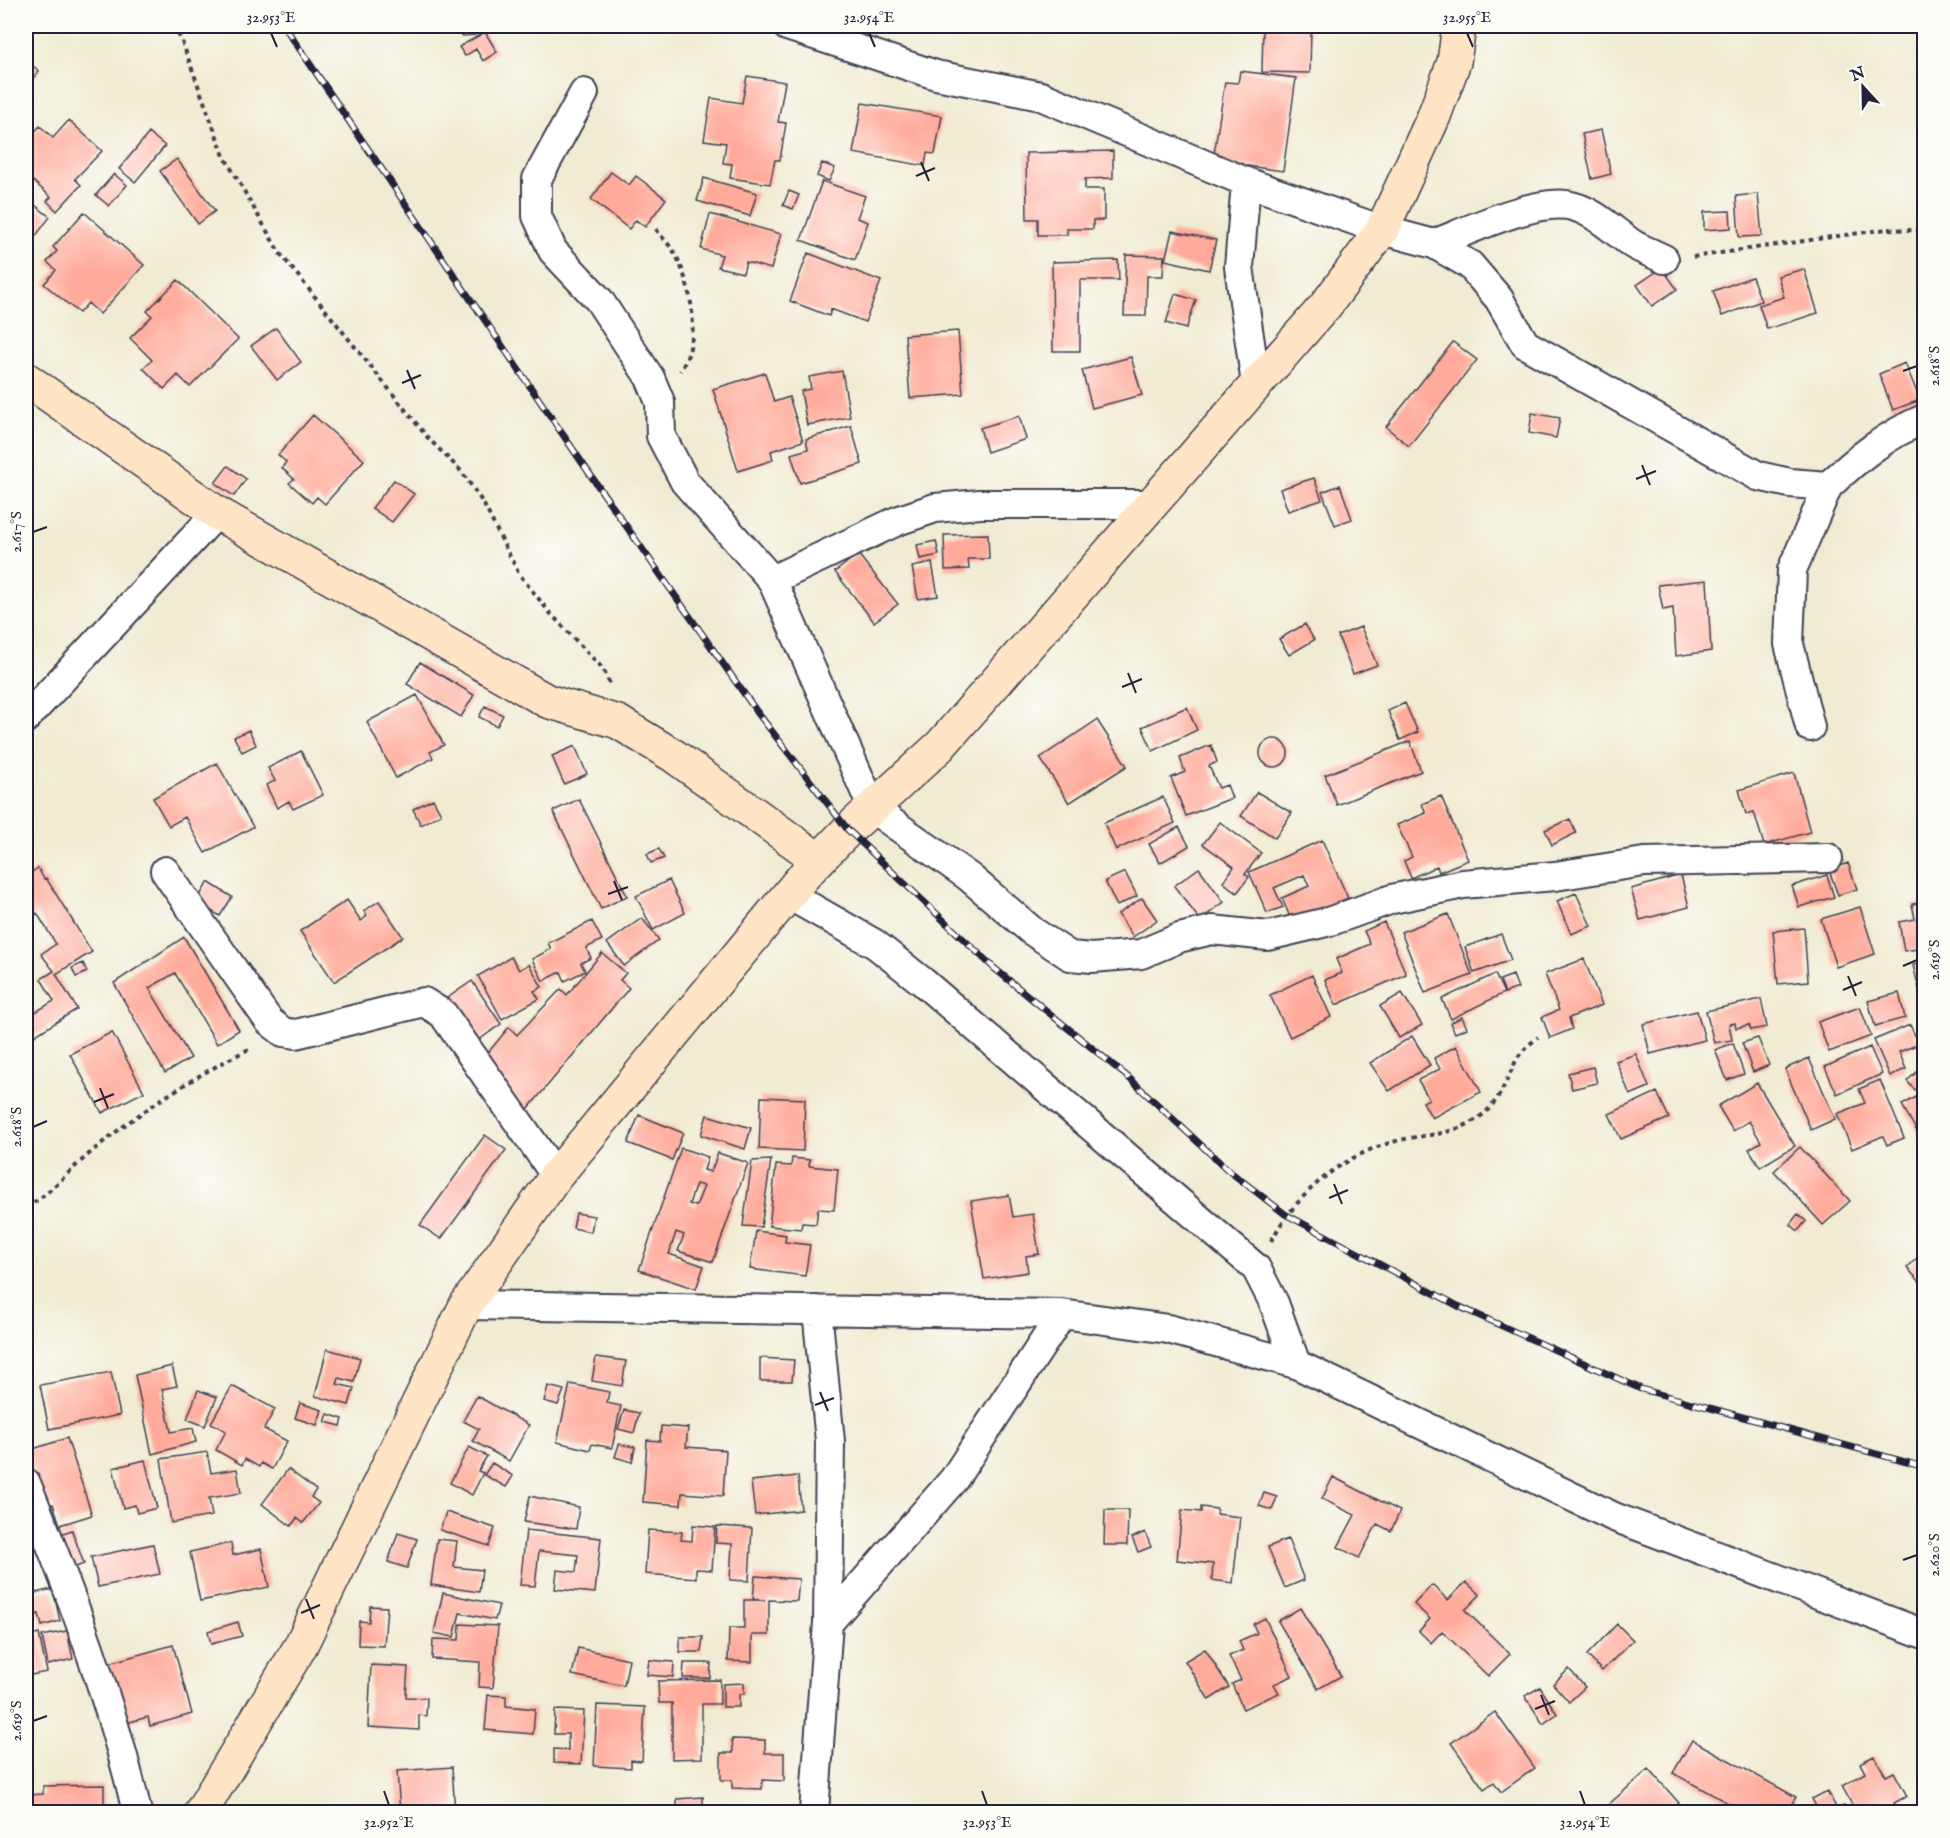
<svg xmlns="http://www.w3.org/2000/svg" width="1950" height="1838" viewBox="0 0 1950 1838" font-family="'IM FELL English',serif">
  <rect width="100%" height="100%" fill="#fdfcf7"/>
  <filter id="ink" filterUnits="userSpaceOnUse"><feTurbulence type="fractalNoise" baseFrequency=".0167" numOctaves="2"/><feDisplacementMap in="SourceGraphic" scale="12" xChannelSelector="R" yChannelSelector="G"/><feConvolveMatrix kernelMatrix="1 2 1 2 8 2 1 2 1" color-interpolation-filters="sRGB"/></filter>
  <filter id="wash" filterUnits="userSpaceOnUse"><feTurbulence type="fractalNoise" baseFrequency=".008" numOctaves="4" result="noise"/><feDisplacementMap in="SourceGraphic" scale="24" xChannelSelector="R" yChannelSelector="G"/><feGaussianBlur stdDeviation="1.35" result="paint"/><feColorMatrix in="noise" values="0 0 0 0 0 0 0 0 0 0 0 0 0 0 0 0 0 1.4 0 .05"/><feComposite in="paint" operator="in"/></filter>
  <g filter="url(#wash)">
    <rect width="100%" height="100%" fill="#f0ebd2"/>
    <g id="blocks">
      <path fill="#ffaa9b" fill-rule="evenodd" d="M461 26H474L475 35 462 36Z
        M1263 27 1311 28 1310 73 1262 72Z
        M485 32 497 52 483 61 476 49 465 56 459 47Z
        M26 60 39 71 26 88Z
        M1240 71 1296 78 1283 171 1213 161 1225 82 1238 83Z
        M747 76 785 82 778 122 786 123 780 160H775L770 184 730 178 732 164 723 163 726 143 704 140 711 98 742 103Z
        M862 103 942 116 935 154 927 153 925 166 853 153Z
        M69 120 102 151 75 179 81 185 57 211 47 201 51 197 33 181 26 189V141L40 126 53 138Z
        M1601 130 1611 174 1592 179 1582 134Z
        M149 133 165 146 135 182 119 169Z
        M1113 151V178L1085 179V189H1104V220H1093V229H1067V235H1038V219H1027L1026 153Z
        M177 159 215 211 198 224 160 171Z
        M822 163 835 168 829 181 817 176Z
        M611 172 629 185 636 176 666 199 645 227 636 220 629 229 591 199Z
        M114 174 127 185 109 206 96 195Z
        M704 178 757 193 750 216 697 201Z
        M822 181 865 196 857 218 868 222 855 260 801 240Z
        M789 191 799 195 793 209 783 205Z
        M1758 194 1762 236 1739 237 1736 196Z
        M26 198 50 217 35 237 26 229Z
        M1730 211 1731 228 1704 230V212Z
        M84 212 144 265 100 314 88 303 79 313 44 284 56 270 47 262 57 251 53 247Z
        M710 214 781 234 771 269 746 262 743 273 718 267 722 255 701 249Z
        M1172 231 1216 240 1209 270 1165 260Z
        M808 253 881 281 865 322 831 309 829 316 790 301Z
        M1126 255 1164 256 1163 276H1147L1146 316H1124Z
        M1118 260 1119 280H1080V351H1053L1052 262Z
        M1662 268 1677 289 1652 306 1637 285Z
        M1804 269 1818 313 1767 329 1759 305 1784 297 1778 276Z
        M1752 277 1761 301 1722 316 1713 291Z
        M178 280 238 339 190 387 178 375 164 389 143 368 152 360 130 338 152 316 147 311Z
        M1175 294 1196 300 1186 329 1166 323Z
        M276 328 301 362 277 380 251 346Z
        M958 331 963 394 910 398 905 335Z
        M1453 342 1477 360 1409 446 1386 427Z
        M1131 357 1142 395 1092 408 1082 370Z
        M1905 363 1920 400 1893 410 1879 374Z
        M842 371 850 417 807 425 801 391 811 389 809 377Z
        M765 373 774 402 789 397 803 441 771 451 773 460 738 471 713 389Z
        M1532 413 1560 418 1556 438 1529 433Z
        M313 415 364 460 325 504 317 497 312 503 289 483 294 479 282 468 286 462 278 455Z
        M1019 416 1026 439 987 452 980 428Z
        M851 426 862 464 800 483 791 454 808 449 806 439Z
        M228 466 246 479 234 496 215 483Z
        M1314 478 1322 500 1288 511 1280 489Z
        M394 480 414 494 392 522 372 508Z
        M1340 485 1352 519 1335 525 1322 492Z
        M988 534 989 559H968L969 569 945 570 944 535Z
        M936 541 939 555 920 559 917 545Z
        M858 554 898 604 874 622 835 572Z
        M932 563 938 596 918 599 912 567Z
        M1707 580 1711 651 1676 656 1673 608 1663 610 1658 585Z
        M1305 624 1314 640 1289 655 1279 639Z
        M1361 627 1377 665 1353 674 1338 636Z
        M420 662 474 695 461 717 407 684Z
        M417 695 444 745 430 752 433 758 396 778 367 722Z
        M1405 703 1418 732 1400 740 1388 711Z
        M485 706 503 715 497 726 479 717Z
        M1187 707 1197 730 1153 751 1142 727Z
        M1097 720 1127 766 1069 803 1040 758Z
        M249 730 256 745 242 752 234 737Z
        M1260 753a14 14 0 1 1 28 0a14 14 0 1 1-28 0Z
        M1410 741 1421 771 1337 805 1325 775Z
        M1211 745 1217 762 1209 766 1219 788 1227 785 1232 798 1186 816 1171 778 1185 772 1180 758Z
        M575 746 587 774 564 784 552 756Z
        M301 751 323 795 293 809 289 801 277 808 266 785 275 781 268 768Z
        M217 763 253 827 205 853 185 817 169 826 153 798Z
        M1794 773 1810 832 1764 845 1754 812 1746 814 1739 790Z
        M1257 792 1292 813 1275 838 1241 816Z
        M1441 796 1468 860 1439 872 1437 866 1411 878 1404 861 1412 857 1397 825 1426 813 1422 804Z
        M1163 797 1175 823 1116 850 1104 823Z
        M433 799 441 814 421 825 413 809Z
        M579 799 627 896 601 909 553 811Z
        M1570 819 1576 833 1552 845 1545 830Z
        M1220 822 1261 853 1245 874 1249 877 1237 893 1223 882 1234 867 1203 844Z
        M1179 827 1189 846 1160 863 1149 844Z
        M1322 840 1348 898 1292 922 1282 898 1309 886 1304 875 1274 888 1283 907 1267 913 1249 872Z
        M659 849 664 858 651 863 647 854Z
        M1848 863 1857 889 1838 895 1829 870Z
        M38 868 44 879 46 878 92 952 56 974 77 1009 28 1040 26 1000 34 1013 54 1001 41 979 54 971 41 954 56 944 37 913 26 920V876Z
        M1199 868 1224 902 1200 920 1174 886Z
        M1125 872 1137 896 1117 906 1105 881Z
        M1681 875 1689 907 1640 920 1631 889Z
        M1827 875 1834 897 1799 907 1792 886Z
        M669 880 685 913 653 930 636 896Z
        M208 882 232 897 220 916 196 902Z
        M1576 893 1591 926 1571 934 1557 901Z
        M1142 898 1157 920 1133 937 1118 914Z
        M347 900 361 921 367 916 364 911 379 901 403 937 334 982 300 931Z
        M1924 902V948L1904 951 1899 922 1915 919 1912 904Z
        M1860 907 1875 954 1836 967 1821 919Z
        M1448 914 1472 975 1425 993 1401 932Z
        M642 918 659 940 624 966 607 943Z
        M592 921 602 940 586 948 591 958 581 963 585 971 565 981 561 972 543 981 532 959 551 949 548 943Z
        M1384 922 1406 974 1336 1005 1325 980 1342 973 1336 959 1370 944 1364 931Z
        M1804 928 1808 981 1778 984 1773 931Z
        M1501 934 1511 960 1474 973 1465 947Z
        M184 937 239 1030 217 1044 175 973 149 988 191 1058 165 1073 114 983Z
        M602 953 626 973 620 980 629 988 527 1110 482 1060 509 1027 517 1035 561 989 567 995Z
        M511 957 519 970 529 964 542 987 534 991 539 999 502 1019 478 976Z
        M1584 959 1602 1005 1569 1018 1572 1029 1550 1038 1542 1017 1559 1010 1545 974Z
        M1924 962V1008L1913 965Z
        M83 963 87 972 76 977 72 968Z
        M1495 974 1504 993 1451 1019 1442 999Z
        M1312 975 1331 1017 1290 1037 1270 995Z
        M1513 975 1518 988 1505 993 1500 980Z
        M472 981 501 1024 476 1042 446 999Z
        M1402 993 1422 1025 1399 1038 1380 1006Z
        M1899 993 1905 1018 1875 1026 1868 1001Z
        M1761 999 1767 1027 1751 1030 1749 1025 1736 1028 1735 1023 1729 1024 1732 1040 1714 1043 1706 1011Z
        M1860 1007 1871 1036 1829 1052 1818 1022Z
        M1697 1011 1705 1040 1650 1054 1643 1024Z
        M1462 1017 1467 1028 1455 1033 1450 1023Z
        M1910 1025 1919 1044 1899 1052 1906 1069 1890 1076 1874 1040Z
        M112 1032 144 1092 102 1113 70 1054Z
        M1412 1036 1430 1065 1389 1091 1370 1063Z
        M1758 1038 1769 1065 1753 1072 1742 1043Z
        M1733 1043 1744 1074 1727 1080 1715 1050Z
        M1456 1046 1481 1092 1432 1118 1423 1102 1429 1099 1418 1080 1440 1069 1434 1058Z
        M1870 1047 1882 1074 1837 1094 1825 1067Z
        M1636 1054 1649 1087 1630 1095 1616 1061Z
        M1809 1058 1835 1119 1811 1130 1785 1069Z
        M1593 1067 1597 1083 1572 1089 1568 1073Z
        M1918 1071 1924 1082 1915 1090 1907 1081Z
        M1880 1080 1904 1138 1887 1145 1883 1136 1852 1149 1837 1114 1865 1103 1859 1089Z
        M1757 1083 1795 1146 1760 1167 1749 1149 1761 1142 1749 1121 1733 1131 1718 1106Z
        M1657 1092 1669 1118 1621 1139 1609 1114Z
        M1923 1093 1924 1138 1922 1140 1902 1105Z
        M761 1097 805 1099 803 1151 759 1149Z
        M639 1115 683 1133 672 1160 628 1143Z
        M707 1115 751 1128 745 1149 701 1135Z
        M485 1135 506 1150 441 1239 420 1225Z
        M1800 1147 1850 1201 1823 1225 1774 1171Z
        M681 1148 708 1157 704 1170 711 1172 718 1153 748 1163 713 1262 678 1251 684 1235 676 1232 669 1254 704 1266 696 1289 639 1270ZM696 1184 704 1186 696 1206 689 1204Z
        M792 1158 810 1160 809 1166 838 1169 834 1210 818 1209 816 1224 802 1223 801 1229 769 1226 776 1165 791 1166Z
        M771 1160 761 1227 743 1226 752 1161Z
        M1009 1195 1013 1217 1033 1214 1039 1254 1026 1256 1028 1272 984 1279 971 1201Z
        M576 1213 594 1216 591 1232 573 1228Z
        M1798 1214 1806 1221 1798 1231 1790 1224Z
        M756 1231 786 1235 785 1242 810 1245 805 1276 750 1269Z
        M1924 1251V1286L1907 1268Z
        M327 1349 360 1358 354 1382 339 1378 337 1384 354 1388 349 1405 315 1396Z
        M596 1357 626 1361 622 1386 592 1381Z
        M760 1358 794 1360 792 1381H760Z
        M172 1366 177 1386 162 1389 171 1432 193 1428 196 1442 152 1454 135 1375Z
        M111 1372 120 1415 49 1429 40 1385Z
        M570 1384 609 1392 607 1403 621 1406 612 1448 592 1444 590 1450 557 1442Z
        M232 1386 275 1409 264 1429 287 1441 272 1469 261 1463 259 1467 245 1459 242 1465 216 1450 226 1431 211 1423Z
        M548 1386 564 1390 558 1405 544 1401Z
        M198 1390 217 1397 205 1426 187 1419Z
        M477 1396 529 1425 509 1461 473 1441 479 1429 463 1421Z
        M300 1403 322 1410 317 1425 295 1418Z
        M624 1410 639 1413 634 1433 618 1429Z
        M328 1414 343 1419 341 1426 325 1422Z
        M661 1426 688 1428 686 1447 726 1450 723 1496 682 1493 681 1505 643 1502 647 1440 660 1441Z
        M67 1438 92 1515 60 1525 53 1504 45 1506 27 1451Z
        M619 1444 635 1447 632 1462 615 1457Z
        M469 1447 487 1456 478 1471 483 1473 472 1495 450 1483Z
        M207 1452 211 1473 237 1469 241 1493 209 1498 212 1516 171 1523 161 1459Z
        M145 1460 157 1508 137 1513 135 1505 123 1508 113 1468Z
        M492 1463 513 1476 506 1487 484 1475Z
        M288 1469 316 1490 311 1497 319 1503 303 1523 297 1518 291 1526 262 1504Z
        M798 1476 801 1510 755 1515 751 1481Z
        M1333 1477 1400 1511 1391 1531 1377 1524 1359 1558 1338 1547 1355 1515 1322 1499Z
        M1264 1493 1277 1497 1272 1510 1259 1506Z
        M530 1496 579 1507 576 1529 524 1522Z
        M1201 1507 1217 1509V1514L1240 1517 1233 1583 1212 1580 1213 1564 1177 1560 1182 1510 1201 1512Z
        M1105 1510H1128L1127 1545H1104Z
        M446 1512 495 1528 489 1546 440 1530Z
        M693 1525 715 1527 712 1570 696 1569V1578L645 1574 648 1530 682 1532 681 1540 692 1541Z
        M717 1526 752 1528 749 1581 730 1580 732 1544 716 1543Z
        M72 1530 84 1564 64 1571 52 1537Z
        M526 1530 601 1538 595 1593 555 1589 557 1570 576 1572 578 1555 539 1551 535 1586 520 1585Z
        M1145 1532 1151 1547 1138 1552 1132 1538Z
        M398 1533 417 1539 407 1568 388 1562Z
        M437 1539 457 1541 454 1567 482 1570 479 1592 431 1585Z
        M1288 1539 1304 1580 1285 1588 1268 1547Z
        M231 1543 233 1555 261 1549 269 1587 200 1601 190 1552Z
        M153 1544 160 1574 98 1587 91 1557Z
        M755 1576 799 1579 797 1601 769 1600V1635H752V1662L728 1661 729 1628H744V1600H765L753 1599Z
        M1466 1582 1480 1595 1465 1610 1510 1654 1488 1676 1442 1631 1431 1643 1419 1631 1430 1619 1414 1604 1432 1585 1448 1600Z
        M53 1589 60 1621 42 1626 39 1614 26 1617V1595Z
        M443 1593 499 1605 495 1620 460 1613 454 1637 434 1633Z
        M370 1606 387 1607 384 1646 358 1645 359 1621 369 1622Z
        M1300 1608 1341 1676 1318 1689 1278 1621Z
        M1265 1618 1292 1676 1274 1684 1279 1693 1243 1709 1232 1684 1241 1680 1229 1656 1243 1650 1239 1641 1257 1633 1253 1624Z
        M238 1622 242 1636 211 1644 208 1631Z
        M460 1624 498 1626 493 1688 479 1687 480 1662 432 1659 433 1639 459 1640Z
        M1617 1624 1633 1640 1602 1671 1587 1655Z
        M67 1631 73 1659 48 1665 42 1636Z
        M39 1634 47 1672 26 1676V1637Z
        M680 1637H703L701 1652H680Z
        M173 1645 192 1714 150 1726 148 1717 126 1723 109 1663Z
        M578 1648 629 1659 624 1686 572 1675Z
        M1205 1649 1229 1687 1209 1700 1185 1661Z
        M649 1660 674 1662 673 1677 647 1675Z
        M684 1663H711L710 1678H683Z
        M371 1665 408 1667 406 1697 427 1698 426 1716 419 1715V1730L368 1727Z
        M1569 1669 1585 1687 1569 1702 1553 1684Z
        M720 1680V1704H702V1758L672 1759V1703H659L658 1681Z
        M744 1683V1694H739V1707H723V1684Z
        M1540 1687 1557 1714 1543 1724 1525 1696Z
        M488 1695 506 1696V1706L535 1709 533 1734 485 1730Z
        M26 1701H32L31 1744H26Z
        M597 1705 645 1707 642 1761 631 1760V1768L594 1766Z
        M555 1710 584 1711 581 1764 554 1763V1749L568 1750V1734H554Z
        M1495 1712 1535 1768 1501 1792 1494 1782 1484 1789 1451 1743Z
        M732 1739 765 1740V1753H784V1781L762 1780V1789L732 1788V1780H721V1753H733Z
        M1692 1740 1796 1797 1787 1812H1744L1673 1773Z
        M1874 1756 1886 1776 1894 1772 1907 1796 1894 1803 1899 1812H1856L1842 1786 1865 1773 1860 1763Z
        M452 1767 455 1812H400L397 1771Z
        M1649 1769 1679 1803 1669 1812H1600Z
        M104 1785V1812H26V1795L43 1794V1786Z
        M1827 1791 1837 1809 1844 1806 1847 1812H1813L1818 1810 1812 1799Z
        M703 1797V1812H677V1799Z"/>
    </g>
  </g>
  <g filter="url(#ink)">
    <use href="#blocks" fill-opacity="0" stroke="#414052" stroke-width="1.5"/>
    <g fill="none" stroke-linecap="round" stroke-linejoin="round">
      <defs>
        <path id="street" d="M787 26 936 75 1041 96 1246 182 1382 230 1434 244 1470 265 1499 299 1525 344 1758 476 1790 483 1828 486C1858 458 1886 435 1924 419
          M584 93 537 179V216L553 251 599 300 650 378 660 402 661 436 685 482 772 580 873 809 969 877 1032 931 1070 956 1092 958 1141 954 1179 938 1212 930 1268 936 1331 921 1392 899 1463 884 1555 876 1644 862 1828 858
          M1246 182 1239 267 1256 384
          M1434 244C1467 231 1532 200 1567 205 1593 209 1613 231 1634 245 1643 250 1654 254 1664 259
          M772 580 897 521 935 508 980 504H1153
          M26 718 217 513
          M1810 727 1789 644 1792 570 1828 486
          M165 871 269 1021 283 1032 296 1034 424 1002 443 1014 556 1176
          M789 895 875 944 923 982 1256 1268 1274 1303 1296 1364
          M466 1305 1062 1314 1168 1329 1296 1364 1614 1517 1924 1634
          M26 1483C70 1591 111 1699 137 1812
          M828 1623 954 1479 1062 1314
          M814 1812 828 1623 830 1441 817 1310"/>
        <path id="secondary" d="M26 379 217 513 547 701 618 722 674 756 819 860
          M201 1812 300 1647 466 1305 556 1176 807 872 848 830 940 746 1326 305 1382 230 1434 116 1454 62 1459 26"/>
      </defs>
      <use href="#street" stroke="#414052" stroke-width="32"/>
      <use href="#secondary" stroke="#414052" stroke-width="36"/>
      <path stroke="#414052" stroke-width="4" stroke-dasharray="4.5 4.5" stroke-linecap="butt" d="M173 26 181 39 224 156 279 252 428 438 462 472 483 503 519 574 550 613 603 669 610 684
        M656 229C662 238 671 246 676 255 692 289 702 338 680 371
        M1693 257 1887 229 1924 231
        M26 1208C50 1193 67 1173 89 1154 139 1111 193 1077 251 1048
        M1271 1241C1299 1190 1347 1151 1405 1139 1431 1134 1451 1135 1475 1120 1500 1105 1505 1081 1518 1057 1523 1050 1531 1043 1538 1037"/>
      <use href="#street" stroke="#fff" stroke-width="28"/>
      <use href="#secondary" stroke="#ffe4c6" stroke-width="33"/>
      <defs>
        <path id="rail" d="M284 26 598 486 757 712 848 830 994 968 1129 1078 1229 1171 1285 1214 1458 1306 1641 1389 1924 1467"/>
      </defs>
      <use href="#rail" stroke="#22223b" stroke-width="7"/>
      <use href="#rail" stroke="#fdfcf7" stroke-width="4.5" stroke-dasharray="14" stroke-linecap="butt"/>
    </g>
  </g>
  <path fill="none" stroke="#22223b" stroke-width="2" d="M271 33 277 47M869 33 875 47M1467 33 1473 47M921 162 929 181M916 176 935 168M407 370 415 389M1903 371 1917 366M402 383 421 375M1642 465 1650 485M1636 479 1656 471M33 532 47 527M1128 673 1136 693M1122 687 1142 679M614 881 622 900M608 894 628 887M1903 966 1917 960M1848 976 1856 996M1843 990 1862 982M100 1088 108 1108M94 1102 114 1094M33 1127 47 1121M1334 1184 1342 1204M1329 1198 1348 1190M820 1392 828 1411M815 1405 834 1398M1903 1560 1917 1555M306 1599 314 1619M301 1613 320 1605M1541 1695 1549 1715M1535 1709 1555 1701M33 1721 47 1716M384 1791 389 1805M982 1791 987 1805M1580 1791 1585 1805"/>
  <rect width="1950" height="1838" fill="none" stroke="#fdfcf7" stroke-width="66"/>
  <g transform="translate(1863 87) rotate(338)" stroke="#fdfcf7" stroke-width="4.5" paint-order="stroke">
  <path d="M0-4.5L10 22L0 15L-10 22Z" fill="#22223b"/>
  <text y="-9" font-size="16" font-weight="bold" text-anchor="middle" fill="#22223b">N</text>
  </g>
  <rect x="33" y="33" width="1884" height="1772" fill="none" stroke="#22223b" stroke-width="2"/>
  <g font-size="15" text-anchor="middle" fill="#22223b">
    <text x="271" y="22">32.953°E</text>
    <text x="869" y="22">32.954°E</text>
    <text x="1467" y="22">32.955°E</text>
    <text transform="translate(1934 366) rotate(-90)" y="5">2.618°S</text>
    <text transform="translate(16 532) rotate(-90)" y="5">2.617°S</text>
    <text transform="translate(1934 960) rotate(-90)" y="5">2.619°S</text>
    <text transform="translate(16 1127) rotate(-90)" y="5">2.618°S</text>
    <text transform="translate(1934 1555) rotate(-90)" y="5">2.620°S</text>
    <text transform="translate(16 1721) rotate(-90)" y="5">2.619°S</text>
    <text x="389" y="1827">32.952°E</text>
    <text x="987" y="1827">32.953°E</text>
    <text x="1585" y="1827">32.954°E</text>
  </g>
</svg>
